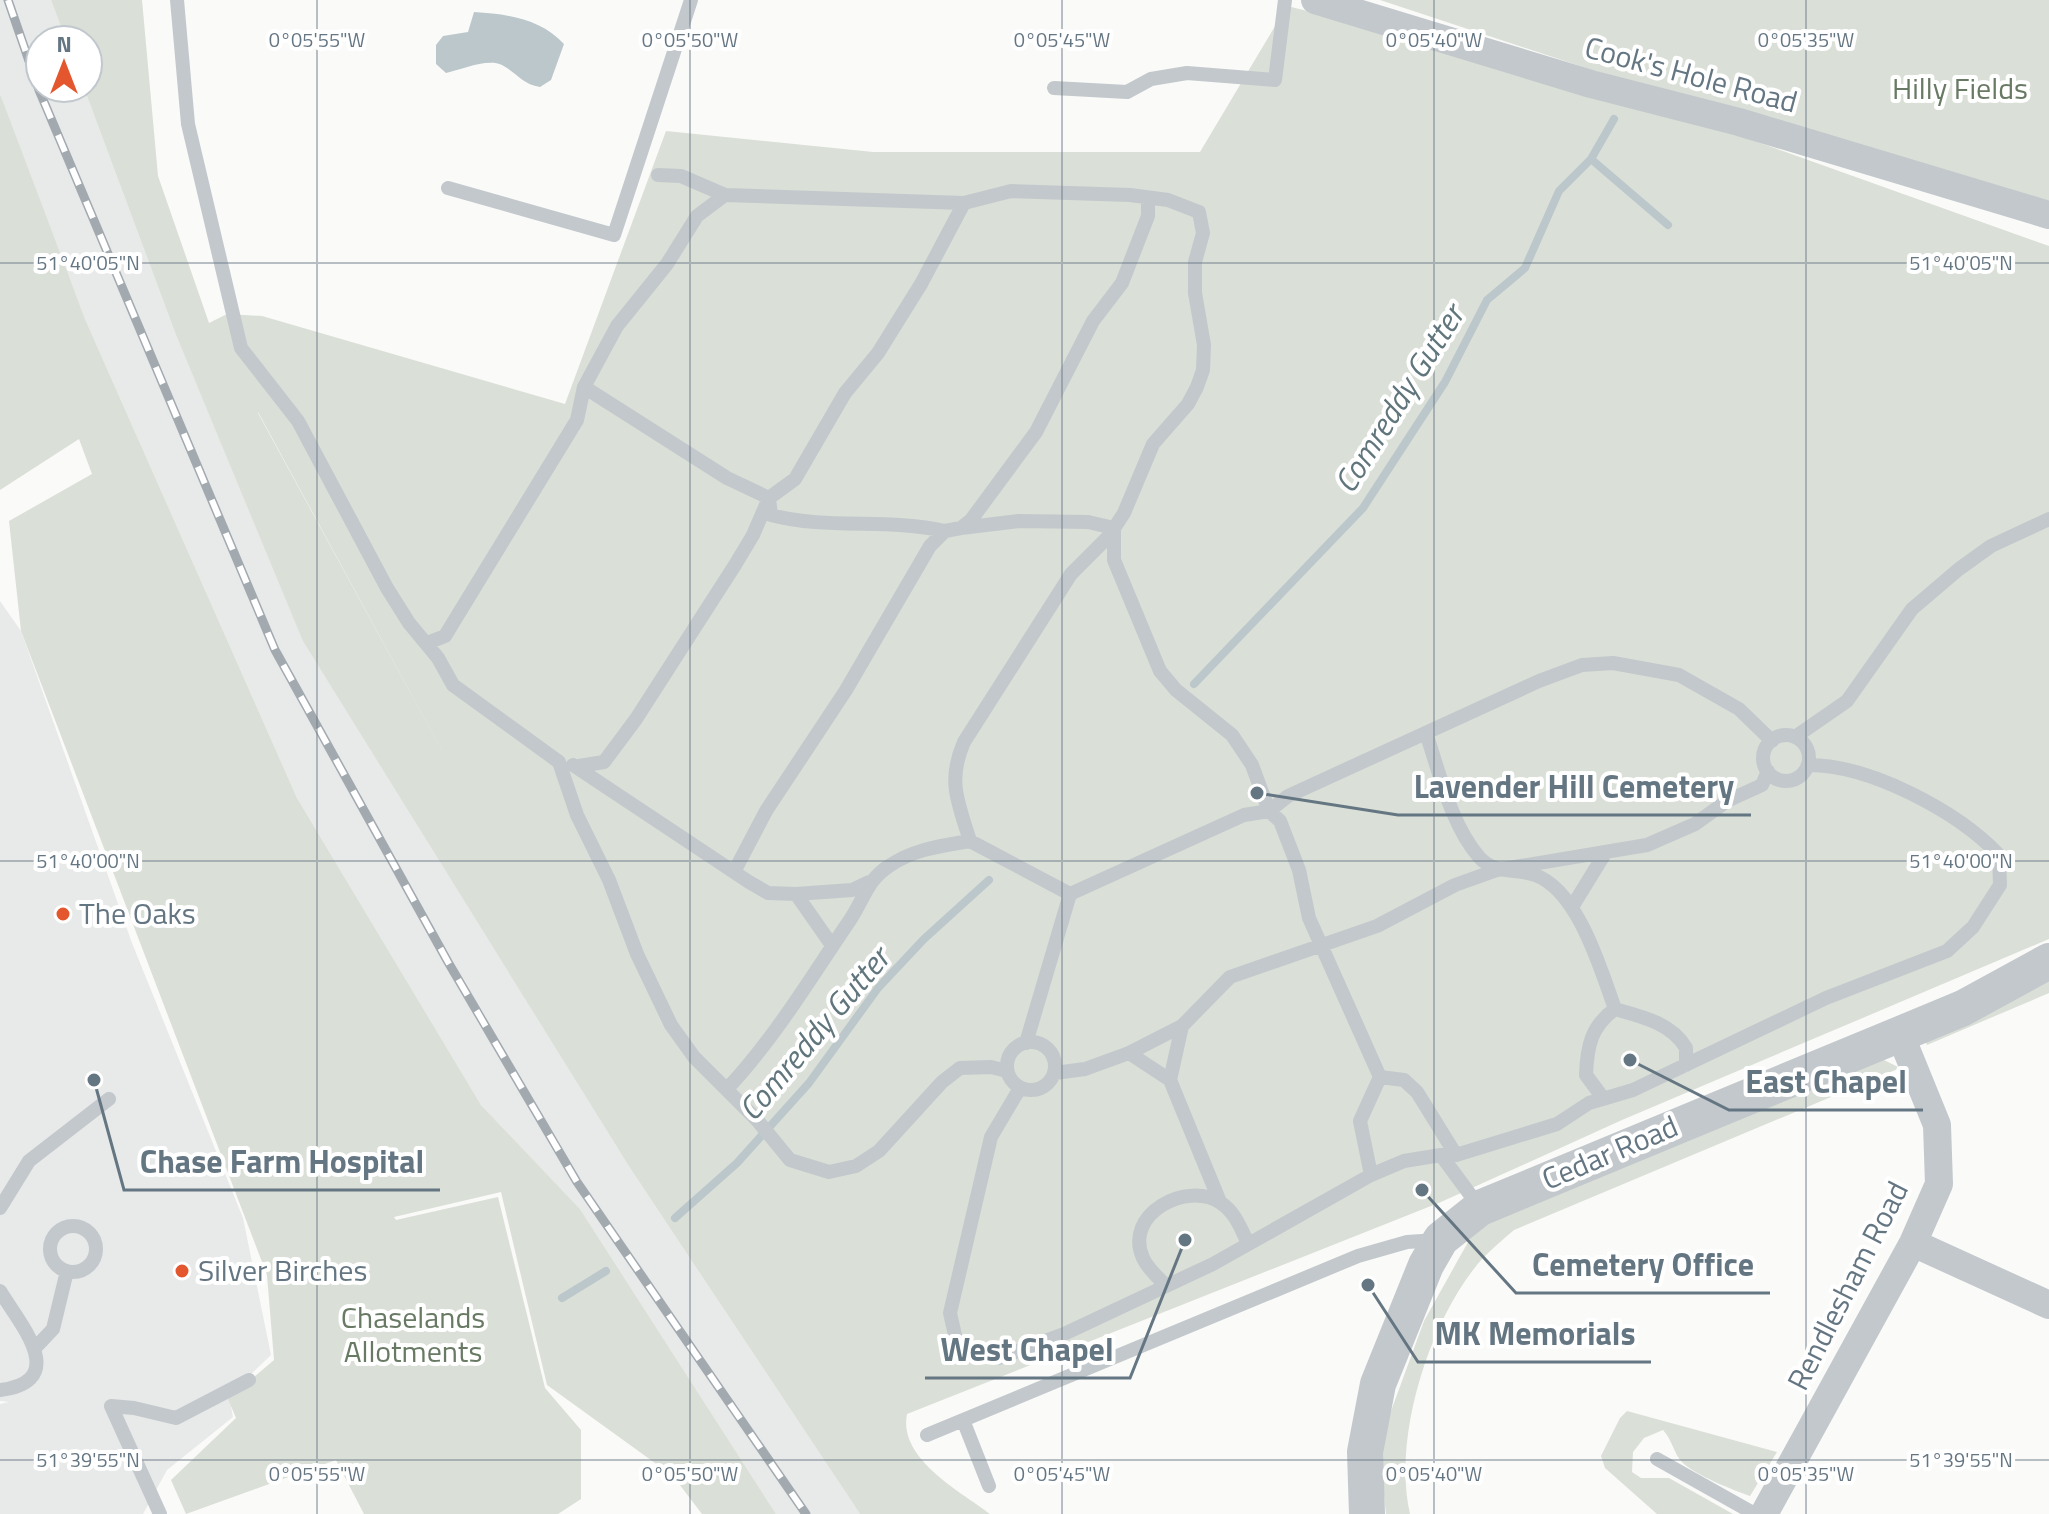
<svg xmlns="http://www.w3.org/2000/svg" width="2049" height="1514" viewBox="0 0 2049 1514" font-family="'Titillium Web',sans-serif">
  <rect width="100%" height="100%" fill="#fafaf8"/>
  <path fill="#e8e9e9" d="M0 0H51L66 40H40V88H84L176 335 304 641 630 1168 860 1514H776L580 1209 481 1105 297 798 85 319 20 152 0 94Z
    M0 601 21 631 132 943 243 1218 271 1355 229 1395 233 1417 167 1470 143 1514H0V1404L9 1402 0 1401Z"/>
  <path fill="#dadfd7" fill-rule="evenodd" d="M51 0H142L158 176 209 323 227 314 262 316 565 404 666 131 873 152H1200L1287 6 1567 74 2049 246V939L1622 1120 1441 1202 907 1414C898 1459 960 1491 990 1514H860L630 1168 303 641 176 335 84 88H88V40H66ZM258 412 466 795 258 413Z
    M1380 0H2049V210L1583 67Z
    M0 94 85 319 297 798 481 1105 580 1209 776 1514H702L673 1476 547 1385 501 1192 394 1217 396 1220 498 1197 545 1388 581 1430V1499L558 1514H364L336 1460 186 1514 171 1480 236 1418 228 1399 274 1360 267 1275 21 631 9 521 92 474 79 439 0 490Z
    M2049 974V993L1927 1045 1920 1030Z
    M1882 1059 1900 1068 1514 1230C1503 1239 1492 1249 1482 1259 1430 1318 1392 1437 1410 1514H1386L1380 1458 1387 1422 1424 1321 1477 1226Z
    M1627 1411 1777 1452 1750 1496C1733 1490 1695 1475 1682 1462 1674 1454 1672 1439 1663 1430L1644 1438 1633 1452 1632 1472 1641 1478H1669L1733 1514H1657L1605 1468 1601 1456 1620 1418Z"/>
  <path fill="#bbc7cb" d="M474 12C508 14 541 19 564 44L551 80 540 87C522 84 517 73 502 65 487 58 461 70 446 73L436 64V45L443 36 468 32Z"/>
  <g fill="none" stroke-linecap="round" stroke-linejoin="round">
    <path stroke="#bbc7cb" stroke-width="8" d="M1591 159 1668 225
      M1194 684 1363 508 1445 382 1487 300 1525 268 1559 191 1591 159 1614 119
      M675 1218 737 1163 809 1083 878 988 924 939 989 880
      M562 1298 606 1271"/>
    <path stroke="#c3c8cc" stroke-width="14" d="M177 0 188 124 241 348 298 421 387 588 409 623 438 658 453 685 559 762 577 815 609 880 637 954 671 1025 694 1057 757 1120 790 1160 829 1172 856 1166 879 1151 942 1082 960 1068 991 1067 1007 1071
      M1054 88 1127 92 1151 79 1187 73 1275 80 1285 0
      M448 188 614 235 691 0
      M725 195 964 203 1011 191 1130 195 1168 200 1199 212 1203 233 1195 262V293L1204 345 1203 370 1197 387 1188 404 1153 444 1124 513 1109 536 1071 574 964 742C947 781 958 802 970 841 941 846 914 849 889 866 867 880 864 899 850 920 811 977 775 1038 727 1089
      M961 528 1019 521 1088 522 1114 528V560L1160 671 1176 690 1232 735 1252 765 1269 811 1280 821 1299 870 1309 918 1380 1077
      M945 531C887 518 828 530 771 515L769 498 795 479 845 393 878 353 921 284 964 203
      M427 643 445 636 577 420 584 387 617 326 667 264 697 216 725 195 681 176 658 175
      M1426 733C1439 771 1451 825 1479 857 1495 875 1515 868 1535 875 1578 890 1601 970 1615 1009
      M1763 758a23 23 0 1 1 46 0a23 23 0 1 1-46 0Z
      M1795 737 1847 701 1912 609 1959 569 1991 546 2049 519
      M573 765 749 882 768 893 796 894 831 944
      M579 766 604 762 636 719 735 565 753 535 769 498 727 478 584 387
      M970 841 1070 894 1026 1043
      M734 872 766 811 846 690 930 546 945 531 961 528 971 520 1036 432 1093 321 1122 283 1148 216V198
      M796 894 852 890 869 882
      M1070 894 1244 815 1269 811 1288 796 1539 681 1582 665 1613 663 1679 675 1739 709 1772 741
      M1572 907 1604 855
      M1007 1066a24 24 0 1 1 48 0a24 24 0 1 1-48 0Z
      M1129 1053 1182 1026 1230 977 1377 926 1455 885 1497 870 1647 845 1695 824 1727 801 1762 785 1768 771
      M1055 1073 1085 1069 1129 1053 1170 1080 1220 1202
      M1170 1080 1182 1026
      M1020 1088 991 1137 950 1313 957 1344 972 1356 999 1358 1064 1334 1213 1264 1371 1175 1404 1161 1441 1155 1480 1208
      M1603 1098 1586 1075C1587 1047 1591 1026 1615 1009 1640 1016 1672 1023 1686 1048V1065
      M1441 1155H1456L1557 1124 1589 1103 1633 1090 1826 998 1947 951 1973 927 2000 885 1999 855C1957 811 1870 765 1809 765
      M1371 1175 1360 1121 1380 1077 1404 1080 1417 1092 1456 1155
      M0 1208 29 1161 109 1099
      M50 1249a23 23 0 1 1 46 0a23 23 0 1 1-46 0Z
      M1166 1286C1159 1278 1147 1268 1143 1258 1123 1214 1187 1180 1221 1203 1235 1212 1241 1229 1248 1243
      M0 1291C20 1324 71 1381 0 1390
      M35 1348 53 1329 67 1271
      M963 1420 989 1486
      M927 1435 1358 1256 1407 1242 1437 1240
      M1657 1459 1755 1514
      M160 1514 111 1406 134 1408 176 1418 249 1380"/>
    <path stroke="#c3c8cc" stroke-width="28" d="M1315 0 1591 84 1739 122 2049 215
      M1913 1243 2049 1305
      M1764 1514 1913 1243 1939 1184 1937 1125 1900 1034"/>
    <path stroke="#c3c8cc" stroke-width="36" d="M1367 1514 1365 1452 1378 1384 1426 1265 1441 1239 1480 1208 1963 1008 2049 961"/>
    <defs>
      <path id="rail" d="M8 0 39 90 275 650 448 962 577 1182 806 1514"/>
    </defs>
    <use href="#rail" stroke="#a2aab0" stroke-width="9"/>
    <use href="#rail" stroke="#fff" stroke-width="6" stroke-dasharray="18" stroke-linecap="butt"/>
  </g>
  <path fill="none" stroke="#657683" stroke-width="2" stroke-opacity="0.45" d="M317 0V1514M690 0V1514M1062 0V1514M1434 0V1514M1806 0V1514M0 263H2049M0 861H2049M0 1460H2049"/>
  <g fill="#e4572e" stroke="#fff" stroke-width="3">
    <circle cx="63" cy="914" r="8"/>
    <circle cx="182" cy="1271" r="8"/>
  </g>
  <g text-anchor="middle" stroke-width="8" stroke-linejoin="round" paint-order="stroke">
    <g font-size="30" fill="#657683" stroke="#fff">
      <text transform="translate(1691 75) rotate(15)" y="10">Cook's Hole Road</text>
      <text transform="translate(1610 1153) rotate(-23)" y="10">Cedar Road</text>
      <text transform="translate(1848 1286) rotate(-63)" y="10">Rendlesham Road</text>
    </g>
    <g font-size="30" fill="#687a64" stroke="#fff">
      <text x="1960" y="99">Hilly Fields</text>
      <text x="413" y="1328">Chaselands<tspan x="413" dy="34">Allotments</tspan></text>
    </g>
    <g font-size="30" fill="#657683" stroke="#fff" text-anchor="start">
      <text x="79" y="924">The Oaks</text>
      <text x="198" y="1281">Silver Birches</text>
    </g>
    <g font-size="32" font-style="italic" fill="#60757c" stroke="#fff">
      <text transform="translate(1399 399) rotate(-58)" y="11">Comreddy Gutter</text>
      <text transform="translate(814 1034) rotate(-50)" y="11">Comreddy Gutter</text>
    </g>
  </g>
  <g font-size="20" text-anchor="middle" fill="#657683" stroke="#fff" stroke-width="8" stroke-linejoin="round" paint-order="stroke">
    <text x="317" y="47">0°05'55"W</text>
    <text x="690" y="47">0°05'50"W</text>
    <text x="1062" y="47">0°05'45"W</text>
    <text x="1434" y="47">0°05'40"W</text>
    <text x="1806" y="47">0°05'35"W</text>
    <text x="88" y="270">51°40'05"N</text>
    <text x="1961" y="270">51°40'05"N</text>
    <text x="88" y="868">51°40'00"N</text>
    <text x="1961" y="868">51°40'00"N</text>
    <text x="88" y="1467">51°39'55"N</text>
    <text x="1961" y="1467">51°39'55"N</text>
    <text x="317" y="1481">0°05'55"W</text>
    <text x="690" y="1481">0°05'50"W</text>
    <text x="1062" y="1481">0°05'45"W</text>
    <text x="1434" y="1481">0°05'40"W</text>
    <text x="1806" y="1481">0°05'35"W</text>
  </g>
  <path fill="none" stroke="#657683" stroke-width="3" d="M1257 793L1398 815H1751M1630 1060L1729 1110H1923M94 1080L124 1190H440M1422 1190L1516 1293H1770M1368 1285L1418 1362H1651M1185 1240L1130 1378H925"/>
  <g fill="#657683" stroke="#fff" stroke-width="3">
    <circle cx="1257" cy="793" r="8"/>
    <circle cx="1630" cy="1060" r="8"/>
    <circle cx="94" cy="1080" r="8"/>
    <circle cx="1422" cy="1190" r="8"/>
    <circle cx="1368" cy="1285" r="8"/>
    <circle cx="1185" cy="1240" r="8"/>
  </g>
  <g font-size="32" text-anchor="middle" font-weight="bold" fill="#657683" stroke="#fff" stroke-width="8" stroke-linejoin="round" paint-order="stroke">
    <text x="1574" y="798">Lavender Hill Cemetery</text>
    <text x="1826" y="1093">East Chapel</text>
    <text x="282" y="1173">Chase Farm Hospital</text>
    <text x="1643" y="1276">Cemetery Office</text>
    <text x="1535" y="1345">MK Memorials</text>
    <text x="1027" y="1361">West Chapel</text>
  </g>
  <g transform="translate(64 64)"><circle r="38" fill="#ffffff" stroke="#c1c8cd" stroke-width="2"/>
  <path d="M0-6L14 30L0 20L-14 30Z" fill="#e4572e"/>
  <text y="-12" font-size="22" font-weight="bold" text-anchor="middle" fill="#657683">N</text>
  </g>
</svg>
